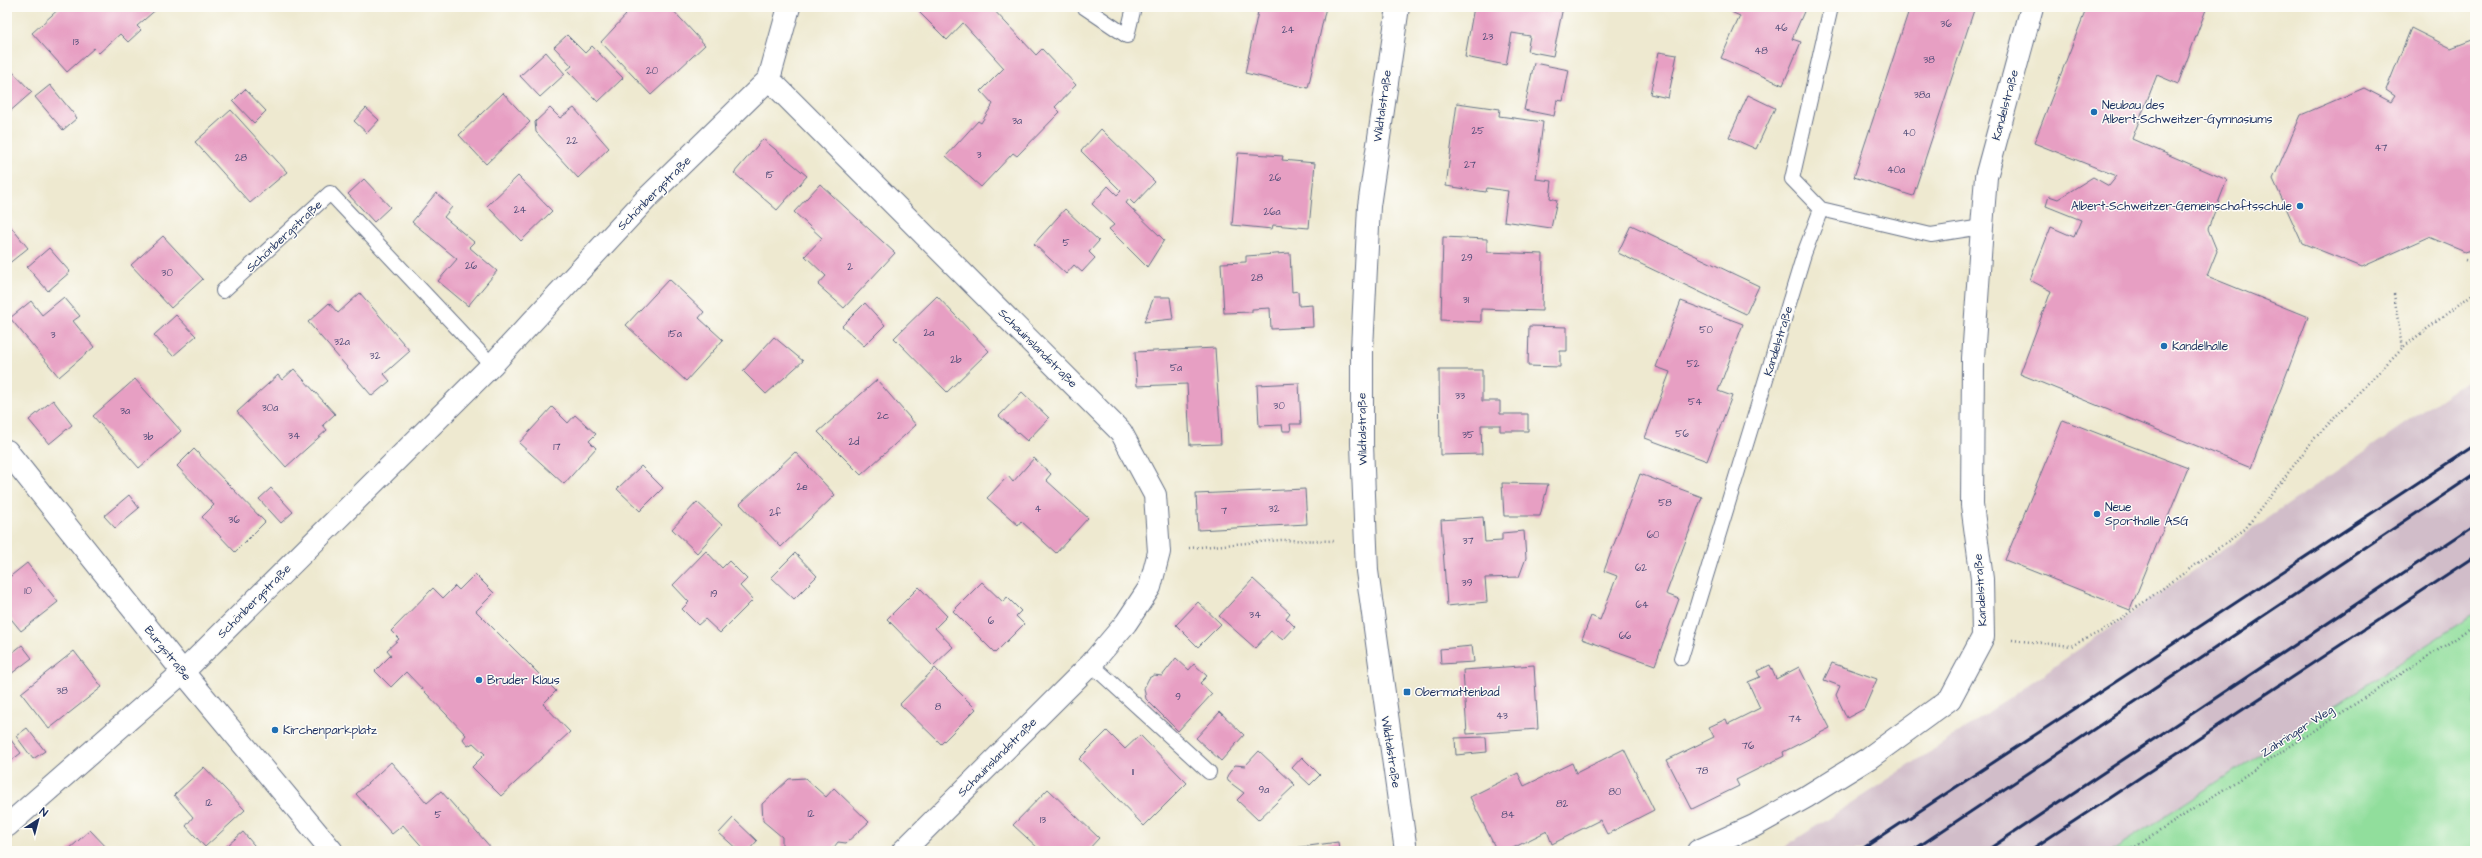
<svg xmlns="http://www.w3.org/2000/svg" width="2482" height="858" viewBox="0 0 2482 858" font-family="'Architects Daughter',sans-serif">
  <rect width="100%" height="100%" fill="#fdfcf7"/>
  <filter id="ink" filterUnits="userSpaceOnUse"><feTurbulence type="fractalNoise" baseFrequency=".025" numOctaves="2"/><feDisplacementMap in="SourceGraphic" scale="8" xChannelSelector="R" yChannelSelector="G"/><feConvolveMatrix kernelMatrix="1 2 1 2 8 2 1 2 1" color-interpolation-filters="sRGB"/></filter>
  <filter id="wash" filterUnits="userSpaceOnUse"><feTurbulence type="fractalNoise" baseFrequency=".012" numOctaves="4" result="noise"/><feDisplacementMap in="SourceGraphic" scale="16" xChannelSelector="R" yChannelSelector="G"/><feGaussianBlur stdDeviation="0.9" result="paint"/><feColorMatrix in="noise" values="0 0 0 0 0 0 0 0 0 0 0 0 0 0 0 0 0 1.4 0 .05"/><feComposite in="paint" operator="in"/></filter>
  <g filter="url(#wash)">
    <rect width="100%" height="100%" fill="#eee9d0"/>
    <path fill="#d1bdc9" d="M2475 375V614L2111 851H1778L1942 744Z"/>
    <path fill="#91de9c" stroke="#56867d" d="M2475 614V851H2111Z"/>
    <g id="blocks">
      <path fill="#e79fc3" d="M61 7H159L137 26 141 30 128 42 120 34 99 53 94 48 67 72 32 33Z
        M618 7H670L705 45 651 95 601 42 626 15Z
        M924 7H991L1036 55 1042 49 1076 85 1055 107 1060 112 1017 156 1013 153 981 187 946 156 978 121 981 123 993 104 981 91 1004 68 963 23 947 40 919 12Z
        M1259 7H1326L1308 88 1245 73Z
        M1474 7H1563L1553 56 1527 51 1530 36 1512 33 1506 65 1465 57Z
        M1733 7H1806L1792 39 1801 42 1783 85 1721 58 1740 16 1731 12Z
        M1910 7H1975L1913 196 1854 177Z
        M2087 7H2207L2178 84 2157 75 2132 139 2227 180 2208 229 2217 251 2207 276 2308 317 2251 468 2020 374 2051 291 2030 280 2051 227 2074 237 2081 220 2046 206 2049 196 2058 199 2093 177 2109 186 2117 176 2034 143Z
        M2411 28 2451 48 2475 39V249L2465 252 2429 237 2362 267 2302 243 2273 179 2301 115 2364 88 2391 102 2395 96 2386 90Z
        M567 35 585 53 592 46 623 78 598 102 567 70 572 66 554 47Z
        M546 52 565 74 540 97 520 76Z
        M1659 52 1677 55 1668 98 1650 94Z
        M1534 63 1569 70 1563 101 1557 100 1554 116 1524 110Z
        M7 66 32 92 7 114Z
        M50 85 77 118 63 130 35 97Z
        M245 89 266 111 254 123 233 101Z
        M503 93 530 122 486 164 459 135Z
        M1748 95 1775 108 1756 149 1729 137Z
        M1457 103 1500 109 1499 116 1543 122 1536 179 1552 181 1550 198 1557 200 1551 228 1504 221 1508 191 1487 188 1486 192 1446 186Z
        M366 108 379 120 367 133 354 121Z
        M550 108 560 118 574 108 609 148 578 178 536 132 535 122Z
        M231 110 287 172 250 203 195 142Z
        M1101 129 1155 182 1134 204 1129 199 1126 203 1164 240 1147 267 1109 229 1114 225 1092 204 1108 186 1117 195 1121 191 1081 151Z
        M763 139 807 176 777 210 734 173Z
        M1238 153 1283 156 1282 160 1315 163 1309 228 1273 225 1272 229 1232 225Z
        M518 176 552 211 521 241 487 206Z
        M364 179 390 207 374 222 348 194Z
        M820 184 895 253 844 308 818 285 826 276 805 256 822 238 794 212Z
        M436 193 452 207 444 217 474 242 469 247 497 271 468 306 438 281 457 259 412 222Z
        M1065 209 1099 241 1089 252 1095 258 1082 272 1074 265 1066 274 1034 244Z
        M7 222 28 248 7 265Z
        M1631 225 1759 286 1746 314 1618 253Z
        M163 236 203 279 171 308 131 265Z
        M1443 237 1487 239V252L1543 254 1542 311 1481 309V322L1441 320Z
        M49 248 70 272 48 291 27 267Z
        M1290 253 1292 292 1298 291 1299 306 1312 305 1313 327 1271 329 1270 308 1252 309V312L1224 313 1221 263 1246 262V256Z
        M669 279 704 312 699 318 723 340 686 381 626 325Z
        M360 293 410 351 384 374 390 381 372 396 308 322 329 303 338 313Z
        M937 296 989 351 947 392 894 338Z
        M64 297 80 316 73 321 94 347 59 377 10 318 31 301 42 315Z
        M1154 297H1170L1173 319 1144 322Z
        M1681 301 1743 324 1718 391 1732 396 1707 461 1645 438 1670 372 1656 367Z
        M865 303 885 325 864 346 842 326Z
        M176 315 196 336 173 356 154 335Z
        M1529 326 1567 327V351H1560V367L1528 366Z
        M774 337 803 361 766 394 743 371Z
        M1215 348 1221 444 1190 445 1187 384 1137 386 1135 352Z
        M294 369 335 414 323 425 327 430 286 467 237 412 278 375 282 380Z
        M1439 370H1482V401H1500V414H1528V431H1500V425H1481L1482 454 1440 455Z
        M135 379 181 431 139 468 93 416Z
        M877 380 916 425 861 475 818 432Z
        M1299 383 1301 424H1290L1291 431H1283L1282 425 1259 426 1257 385Z
        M1022 392 1049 418 1027 441 999 416Z
        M53 400 72 425 49 444 29 420Z
        M552 407 568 423 575 415 596 434 589 441 596 448 564 484 519 443Z
        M2063 420 2188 468 2130 610 2005 560Z
        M194 449 265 522 235 552 202 517 214 505 177 466Z
        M795 452 835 495 781 547 740 504Z
        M1034 458 1051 474 1046 480 1088 518 1056 553 1021 521 1018 525 987 498 1008 476 1013 482Z
        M641 466 663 488 640 511 617 489Z
        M1640 474 1702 497 1666 594 1679 599 1655 665 1582 639 1591 616 1600 620 1617 576 1604 571Z
        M1502 483 1548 484 1540 516H1504Z
        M271 488 293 512 281 523 259 499Z
        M1305 489 1307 524 1198 530 1196 494Z
        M129 495 139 508 115 528 104 516Z
        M697 502 722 525 697 553 672 529Z
        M1483 517 1485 542 1502 541V533L1524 531 1526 558 1519 577 1485 578 1487 602 1447 606 1441 520Z
        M706 551 722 568 729 561 747 579 740 586 753 600 720 633 705 619 698 625 682 609 689 602 673 585Z
        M795 553 817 576 794 599 771 577Z
        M27 563 58 602 21 631 7 614V579Z
        M475 574 494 593 476 611 556 691 543 704 570 732 501 796 472 767 485 754 473 743 468 746 463 739 466 735 406 672 391 687 375 671 391 655 387 650 399 639 391 631 433 588 443 598 455 586 459 590Z
        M1253 579 1290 613 1286 618 1295 627 1283 640 1271 631 1255 648 1219 616Z
        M982 582 1003 602 1007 597 1021 611 1016 616 1024 624 995 653 953 611Z
        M919 587 947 616 935 628 953 647 933 666 887 619Z
        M1198 602 1221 624 1198 647 1176 625Z
        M22 645 32 658 7 677V657Z
        M1472 646 1474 662 1441 664 1440 649Z
        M74 651 102 687 49 729 21 693Z
        M1176 658 1189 670 1194 664 1207 676 1200 683 1212 694 1178 731 1146 699 1144 688 1149 678 1154 675 1162 676Z
        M1832 663 1877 679 1864 709 1847 718 1836 695 1840 686 1824 680Z
        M1534 665 1538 729 1467 734 1463 670Z
        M1770 665 1776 679 1799 667 1830 728 1783 752 1784 756 1736 780 1739 786 1692 809 1667 760 1714 737 1709 727 1726 719 1728 724 1760 708 1748 682 1760 677 1757 671Z
        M935 668 976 709 941 744 900 704Z
        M1220 712 1244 735 1221 761 1196 738Z
        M27 728 45 751 33 759 16 736Z
        M1107 731 1125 749 1140 735 1187 783 1144 826 1079 759Z
        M7 735 21 753 7 764Z
        M1486 737 1487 752 1456 755 1455 738Z
        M1624 749 1654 810 1607 834 1600 820 1552 844 1547 831 1507 851H1497L1470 797 1518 773 1524 786 1572 763 1576 773Z
        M1259 751 1295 785 1258 820 1237 800 1244 793 1228 781 1227 776 1235 765 1245 766Z
        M1302 757 1320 775 1310 785 1292 768Z
        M391 762 427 803 441 791 492 849 490 851H426L403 825 392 834 356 794Z
        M204 767 245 810 205 847 186 826 193 817 174 795Z
        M805 778 826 797 834 788 869 822 846 843 838 842 831 851H786L782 847V837L763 821 762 804 789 779Z
        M1048 789 1099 838 1087 851H1037L1039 849 1013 825Z
        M733 818 757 841 748 851H739L719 833Z
        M90 830 110 851H67Z
        M243 832 259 851H221Z
        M1338 842 1339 851H1295L1294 848Z"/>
    </g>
  </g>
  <g filter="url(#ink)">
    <use href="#blocks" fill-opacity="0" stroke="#657086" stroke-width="1"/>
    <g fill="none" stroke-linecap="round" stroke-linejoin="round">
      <defs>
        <path id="service" d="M1084 7 1127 36 1134 7
          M1831 7 1792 179 1821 209 1931 235 1982 227
          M223 291 330 193 492 365
          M1681 658 1804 254 1821 209
          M1091 664 1209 772"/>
        <path id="minor" d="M769 79 1121 432 1155 495 1159 552 1150 587 1126 623 1091 664 903 851
          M7 451 183 672 332 851
          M7 826 183 672 492 365 647 198 769 79 789 7
          M1698 851 1754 826 1806 797 1869 758 1950 699 1983 637 1982 579 1972 505 1973 358 1982 227 1986 177 2032 7"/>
        <path id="tertiary" d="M1398 7 1369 206 1362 349V444L1367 571 1406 851"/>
      </defs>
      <use href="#service" stroke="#657086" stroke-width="16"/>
      <use href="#minor" stroke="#657086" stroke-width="24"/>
      <use href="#tertiary" stroke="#657086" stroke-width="24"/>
      <path stroke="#657086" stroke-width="2.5" stroke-dasharray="1 3" stroke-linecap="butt" d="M2465 260 2475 263
        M2394 294 2402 348
        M1189 548 1281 540 1336 541
        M2012 640 2071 646 2108 628 2245 529 2314 439 2402 348 2475 292
        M2129 851 2475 626"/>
      <use href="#service" stroke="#fff" stroke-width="14"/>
      <use href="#minor" stroke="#fff" stroke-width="22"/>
      <use href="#tertiary" stroke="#fff" stroke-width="22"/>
      <path stroke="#1b2f5e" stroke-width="3" d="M1859 851 2475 445
        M1912 851 2475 474
        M1986 851 2475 525
        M2029 851 2475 556"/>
    </g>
  </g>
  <g fill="#1f6fb2" stroke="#fdfcf7" stroke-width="1.5">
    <circle cx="2094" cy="112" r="4"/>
    <circle cx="2300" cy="206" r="4"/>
    <circle cx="2164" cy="346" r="4"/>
    <circle cx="2097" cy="514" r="4"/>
    <circle cx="479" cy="680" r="4"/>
    <rect x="1403" y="688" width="8" height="8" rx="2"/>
    <circle cx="275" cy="730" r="4"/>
  </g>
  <g text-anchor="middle" stroke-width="3" stroke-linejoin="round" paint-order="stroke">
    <g font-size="10" fill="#4e4b77">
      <text x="1946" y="27">36</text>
      <text x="1781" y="31">46</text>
      <text x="1288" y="33">24</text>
      <text x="1488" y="40">23</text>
      <text x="76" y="45">13</text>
      <text x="1761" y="54">48</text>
      <text x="1929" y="63">38</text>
      <text x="652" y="74">20</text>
      <text x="1922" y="98">38a</text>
      <text x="1017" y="124">3a</text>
      <text x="1478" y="134">25</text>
      <text x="1909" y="136">40</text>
      <text x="572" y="144">22</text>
      <text x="2381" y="151">47</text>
      <text x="979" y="158">3</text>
      <text x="241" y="161">28</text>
      <text x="1470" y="168">27</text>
      <text x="1896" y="173">40a</text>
      <text x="770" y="178">15</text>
      <text x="1275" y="181">26</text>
      <text x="520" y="213">24</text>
      <text x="1272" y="215">26a</text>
      <text x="1066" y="246">5</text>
      <text x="1467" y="261">29</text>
      <text x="471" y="269">26</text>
      <text x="850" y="270">2</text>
      <text x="167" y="276">30</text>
      <text x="1257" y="281">28</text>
      <text x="1466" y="303">31</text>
      <text x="1706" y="333">50</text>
      <text x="929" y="336">2a</text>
      <text x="675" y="337">15a</text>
      <text x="53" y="338">3</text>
      <text x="342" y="345">32a</text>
      <text x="375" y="359">32</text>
      <text x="956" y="363">2b</text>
      <text x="1693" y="367">52</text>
      <text x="1176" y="371">5a</text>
      <text x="1460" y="399">33</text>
      <text x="1695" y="405">54</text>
      <text x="1279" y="409">30</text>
      <text x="270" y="411">30a</text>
      <text x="125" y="414">3a</text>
      <text x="883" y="419">2c</text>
      <text x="1682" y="437">56</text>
      <text x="1468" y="438">35</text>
      <text x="294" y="439">34</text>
      <text x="148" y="440">3b</text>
      <text x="854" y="445">2d</text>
      <text x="557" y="450">17</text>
      <text x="802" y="490">2e</text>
      <text x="1665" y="506">58</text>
      <text x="1038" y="512">4</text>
      <text x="1274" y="512">32</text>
      <text x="1224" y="514">7</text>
      <text x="775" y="516">2f</text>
      <text x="234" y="523">36</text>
      <text x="1653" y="538">60</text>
      <text x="1468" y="544">37</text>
      <text x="1641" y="571">62</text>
      <text x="1467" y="586">39</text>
      <text x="28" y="594">10</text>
      <text x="714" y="597">19</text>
      <text x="1642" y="608">64</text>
      <text x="1255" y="618">34</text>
      <text x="991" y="624">6</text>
      <text x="1625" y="639">66</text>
      <text x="62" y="694">38</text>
      <text x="1178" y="700">9</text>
      <text x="938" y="710">8</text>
      <text x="1502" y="719">43</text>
      <text x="1795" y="722">74</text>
      <text x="1748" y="749">76</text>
      <text x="1702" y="774">78</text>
      <text x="1133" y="775">11</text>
      <text x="1264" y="793">9a</text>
      <text x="1615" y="795">80</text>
      <text x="209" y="806">12</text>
      <text x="1562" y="807">82</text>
      <text x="811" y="817">12</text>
      <text x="438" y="818">5</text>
      <text x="1508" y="818">84</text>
      <text x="1043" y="823">13</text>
    </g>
    <g font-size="12" fill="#1b2f5e" stroke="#fdfcf7">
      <text transform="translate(2005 105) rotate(-75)" y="4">Kandelstraße</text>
      <text transform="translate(1382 106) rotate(-82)" y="4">Wildtalstraße</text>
      <text transform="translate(654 193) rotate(-45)" y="4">Schönbergstraße</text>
      <text transform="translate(284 236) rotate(-43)" y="4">Schönbergstraße</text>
      <text transform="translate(1778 341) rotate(-73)" y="4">Kandelstraße</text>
      <text transform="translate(1038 348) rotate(45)" y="4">Schauinslandstraße</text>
      <text transform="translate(1362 429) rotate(-91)" y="4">Wildtalstraße</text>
      <text transform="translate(1980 590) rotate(-94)" y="4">Kandelstraße</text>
      <text transform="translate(254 601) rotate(-45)" y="4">Schönbergstraße</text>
      <text transform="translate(168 653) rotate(51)" y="4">Burgstraße</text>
      <text transform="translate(2297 731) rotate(-33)" y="4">Zähringer Weg</text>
      <text transform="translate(1391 752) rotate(81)" y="4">Wildtalstraße</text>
      <text transform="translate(997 757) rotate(-45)" y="4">Schauinslandstraße</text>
    </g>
    <g font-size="12" fill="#1b2f5e" stroke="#fdfcf7" text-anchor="start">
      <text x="2102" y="109">Neubau des<tspan x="2102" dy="14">Albert-Schweitzer-Gymnasiums</tspan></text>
      <text x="2292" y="210" text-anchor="end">Albert-Schweitzer-Gemeinschaftsschule</text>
      <text x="2172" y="350">Kandelhalle</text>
      <text x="2105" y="511">Neue<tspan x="2105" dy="14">Sporthalle ASG</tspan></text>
      <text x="487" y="684">Bruder Klaus</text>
      <text x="1415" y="696">Obermattenbad</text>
      <text x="283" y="734">Kirchenparkplatz</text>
    </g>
  </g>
  <rect width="2482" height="858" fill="none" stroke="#fdfcf7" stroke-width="24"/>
  <g transform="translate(38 820) rotate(36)" stroke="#fdfcf7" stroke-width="3" paint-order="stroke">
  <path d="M0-3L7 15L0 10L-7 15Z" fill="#1b2f5e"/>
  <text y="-6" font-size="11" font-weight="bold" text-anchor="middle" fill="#1b2f5e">N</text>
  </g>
</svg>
